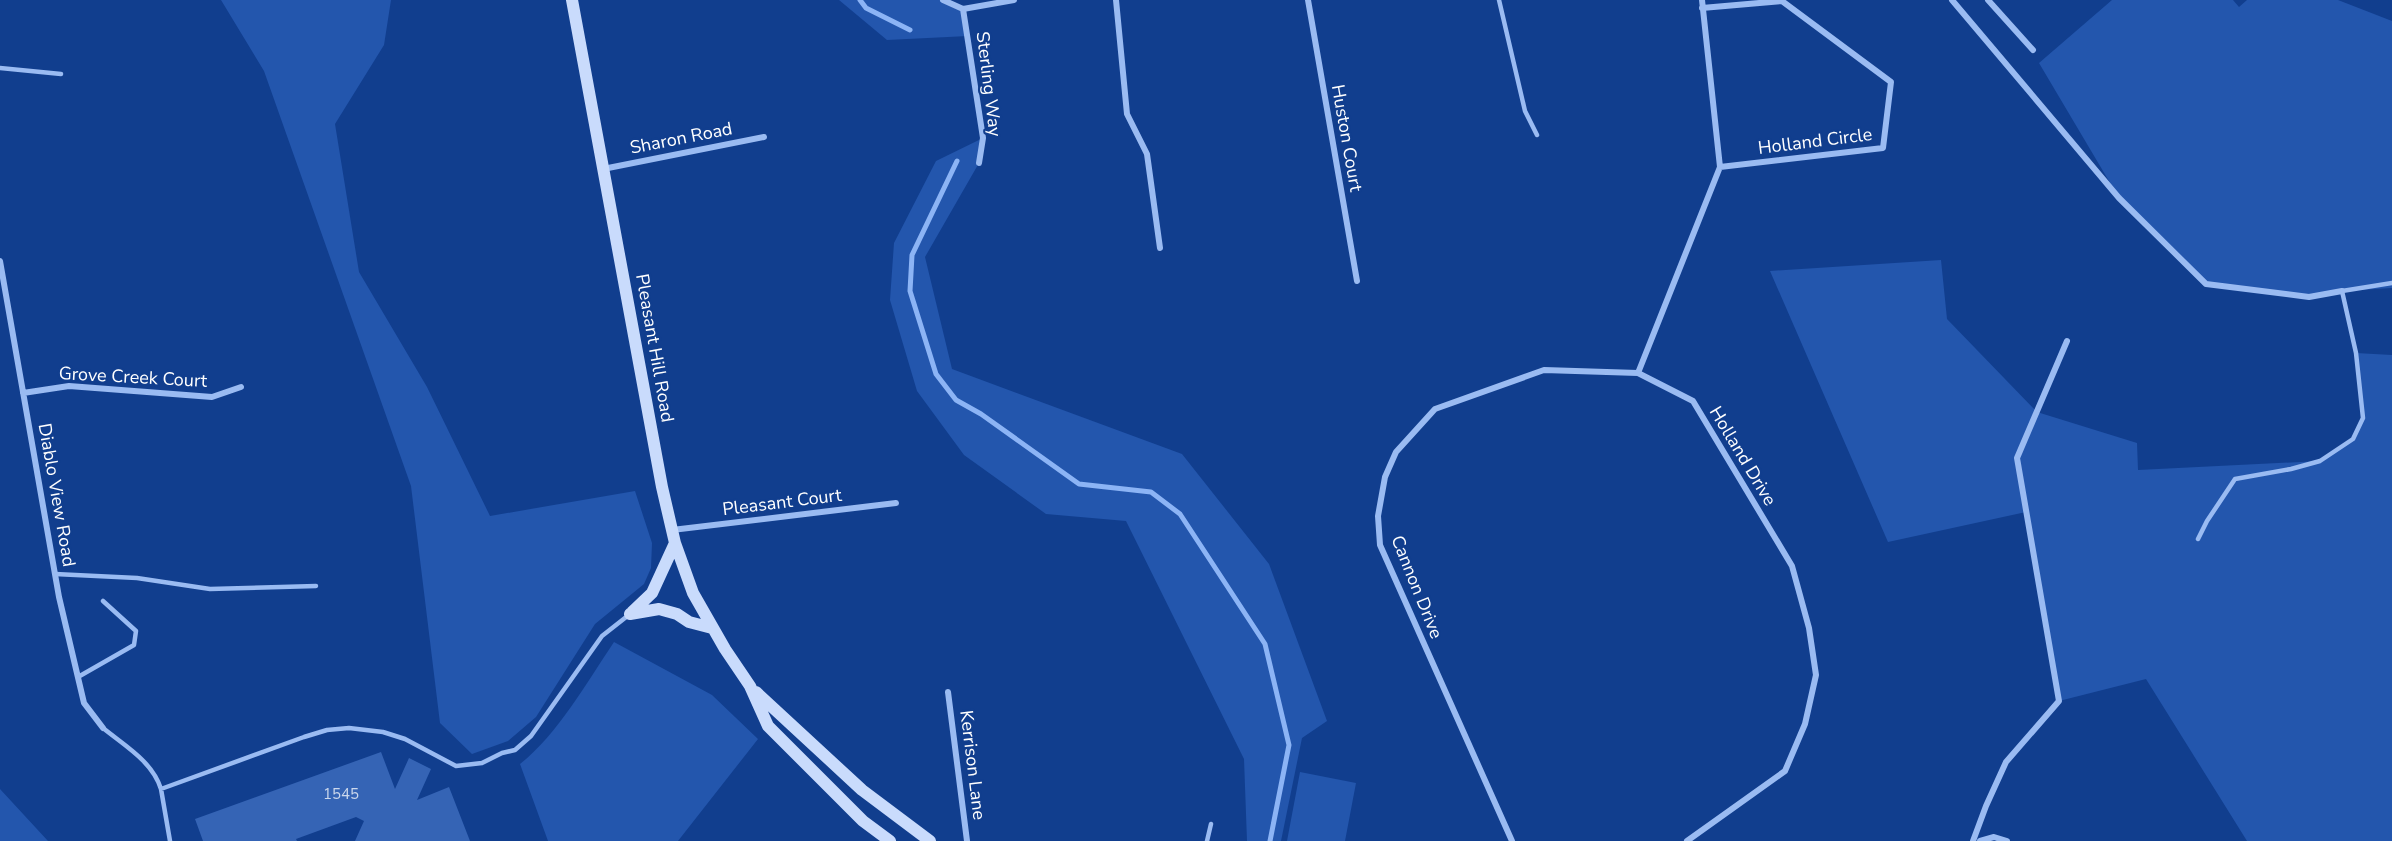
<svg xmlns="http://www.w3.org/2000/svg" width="2392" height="841" viewBox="0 0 2392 841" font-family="'Nunito Sans',sans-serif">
  <rect width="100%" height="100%" fill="#113e8e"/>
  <path fill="#2356ad" d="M221 0H391L384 45 335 124 359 272 427 387 490 516 635 491 652 543 651 568 644 584 595 624 536 717 508 741 472 754 440 723 411 486 264 71Z
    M839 0H943L963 9 968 36 887 40Z
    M2112 0H2233L2239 7 2247 0H2338L2392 21V288L2342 291 2309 297 2206 284 2119 198 2039 63Z
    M983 138 979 163 925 257 952 369 1182 454 1269 564 1327 721 1302 738 1281 841H1247L1244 759 1126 521 1046 514 964 455 917 391 890 300 894 243 936 161Z
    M1941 260 1947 319 2037 412 2137 443 2138 470 2320 461 2353 439 2363 418 2356 353 2392 355V841H2247L2146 679 2059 701 2026 512 1888 542 1770 271Z
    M614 642 712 695 758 739 678 841H548L520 764C558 734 587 682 614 642Z
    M1300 772 1356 783 1345 841H1287Z
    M0 789 48 841H0Z"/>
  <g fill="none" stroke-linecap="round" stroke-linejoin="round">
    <path stroke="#8cb4f5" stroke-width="5" d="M860 0 866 8 910 30
      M957 161 912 255 910 291 936 374 956 400 981 414 1079 484 1151 492 1180 514 1265 644 1289 745 1270 841"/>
  </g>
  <path fill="#3564b5" d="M381 752 395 789 409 758 431 769 417 800 449 787 470 841H355L364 821 356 817 296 839 297 841H203L195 819Z"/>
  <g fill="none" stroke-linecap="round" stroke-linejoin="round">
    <path stroke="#9abbf2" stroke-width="4.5" d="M1499 0 1525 111 1537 135
      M0 68 61 74
      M2198 539 2207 521 2235 479 2291 469 2320 461 2353 439 2363 418 2356 353 2342 291 2392 283
      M55 574 137 578 210 589 316 586
      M78 677 134 645 136 631 103 601
      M103 728C125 746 152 761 161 789L304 737 327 730 349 728 383 732 405 739 456 766 482 763 502 753 515 750 531 736 602 636 630 614
      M161 789 170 841
      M1207 841 1211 824"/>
    <path stroke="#9abbf2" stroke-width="6" d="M943 0 963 9 1014 0
      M1116 0 1127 114 1147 154 1160 248
      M1308 0 1357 281
      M1952 0 2119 198 2206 284 2309 297 2342 291
      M1988 0 2033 50
      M1702 8 1782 1 1891 82 1883 148 1720 167
      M963 9 983 138 979 163
      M603 169 764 137
      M0 261 59 597 84 703 103 728
      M23 393 69 386 212 397 241 387
      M672 530 896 503
      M948 692 967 841
      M1512 841 1380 545 1378 516 1385 477 1396 452 1435 409 1544 370 1638 373
      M1687 841 1785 771 1805 724 1816 675 1809 628 1792 566 1693 401 1638 373 1720 167 1702 0
      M1973 841 1986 806 2006 762 2059 701 2017 458 2067 341
      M1980 841 1994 837 2007 841"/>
    <path stroke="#c9dbfc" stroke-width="12" d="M572 0 662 487 675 543 693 593 725 649 750 686 768 726 863 821 890 841
      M632 612 652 593 675 543
      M630 614 659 609 677 614 689 622 712 628
      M756 692 862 790 930 841"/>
  </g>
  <g text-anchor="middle" stroke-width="4.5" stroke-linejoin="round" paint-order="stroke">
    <g font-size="15" fill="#ccd8ec">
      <text x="341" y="799">1545</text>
    </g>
    <g font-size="18" fill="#fff" stroke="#113e8e">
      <text transform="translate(989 84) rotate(83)" y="6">Sterling Way</text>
      <text transform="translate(681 138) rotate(-11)" y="6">Sharon Road</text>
      <text transform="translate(1347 138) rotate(80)" y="6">Huston Court</text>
      <text transform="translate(1815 141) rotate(-7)" y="6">Holland Circle</text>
      <text transform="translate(655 348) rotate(80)" y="6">Pleasant Hill Road</text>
      <text transform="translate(133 377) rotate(3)" y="6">Grove Creek Court</text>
      <text transform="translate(1743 456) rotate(59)" y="6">Holland Drive</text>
      <text transform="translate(57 495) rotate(80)" y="6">Diablo View Road</text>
      <text transform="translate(782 502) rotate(-7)" y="6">Pleasant Court</text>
      <text transform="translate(1417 587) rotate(68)" y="6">Cannon Drive</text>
      <text transform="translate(973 765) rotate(83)" y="6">Kerrison Lane</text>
    </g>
  </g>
</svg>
